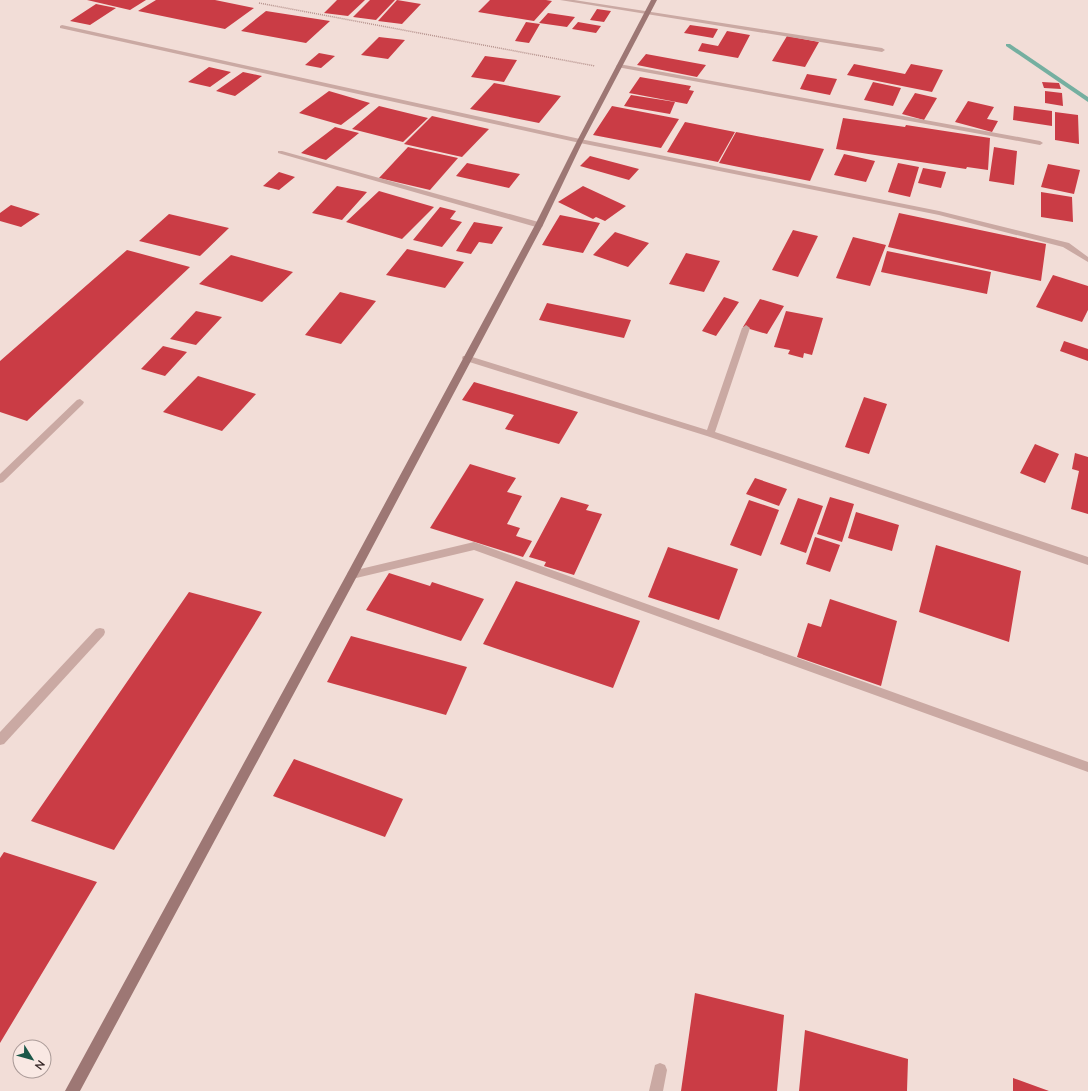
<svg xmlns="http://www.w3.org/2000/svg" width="1088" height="1091" viewBox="0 0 1088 1091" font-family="Lato,sans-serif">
  <rect width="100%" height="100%" fill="#f2ddd7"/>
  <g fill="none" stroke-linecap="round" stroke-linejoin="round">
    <path fill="#75afa0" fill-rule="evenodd" d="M1006 44H1010L1088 97V102L1006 46Z"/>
  </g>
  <path fill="#ca3c45" d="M87 0H146L130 10Z
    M156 0H215L254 8 225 29 138 11Z
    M337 0H365L348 16 324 13Z
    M370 0H395L376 20 353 17Z
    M397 0 421 4 402 24 378 21Z
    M490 0H546L552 1 534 21 478 12Z
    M96 4 116 8 90 25 70 21Z
    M597 9 611 11 604 22 590 20Z
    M266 11 330 21 306 43 241 31Z
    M548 13 575 17 567 27 539 23Z
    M526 22 540 24 529 43 515 41Z
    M578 22 601 26 596 33 572 29Z
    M690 25 718 29 713 38 684 33Z
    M727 31 750 35 738 58 698 51 702 43 718 46Z
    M787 36 819 42 805 67 772 61Z
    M379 37 405 40 388 59 361 55Z
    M319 53 335 56 321 68 305 65Z
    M646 54 706 65 697 77 637 65Z
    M485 56 517 60 504 82 471 77Z
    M854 64 905 74 911 64 943 70 932 92 847 75Z
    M209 67 231 72 210 87 188 82Z
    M243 72 262 76 235 96 216 91Z
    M807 74 837 79 830 95 800 89Z
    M640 77 691 86 689 90 694 91 687 104 629 93Z
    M873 82 901 88 893 106 864 100Z
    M1042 82 1059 83 1061 89 1044 88Z
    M494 83 561 96 539 123 470 109Z
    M329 91 370 103 341 125 299 113Z
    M1045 91 1062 93 1063 106 1045 103Z
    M915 93 937 98 924 120 902 114Z
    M631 95 675 102 670 114 624 106Z
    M968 101 994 107 987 119 998 121 992 132 955 122Z
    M379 106 428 118 403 142 352 129Z
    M612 106 679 119 661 148 593 135Z
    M1014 106 1052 111V126L1013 120Z
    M1055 112 1078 115 1079 144 1055 140Z
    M432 116 489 129 462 157 404 144Z
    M843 118 905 127 906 125 990 138 988 170 967 167 966 169 836 149Z
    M685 122 735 132 718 162 667 152Z
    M335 127 359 133 326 160 301 153Z
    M736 132 824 149 810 181 719 163Z
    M408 147 458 158 430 190 379 178Z
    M994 147 1017 151 1014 185 989 181Z
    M844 154 875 161 866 182 834 175Z
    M590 156 639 169 629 180 580 166Z
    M467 163 520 174 509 188 456 176Z
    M898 163 919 167 910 197 888 192Z
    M1048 164 1080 170 1074 194 1041 187Z
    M923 168 946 172 941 188 918 183Z
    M279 172 295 177 279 190 263 186Z
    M337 186 367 192 342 220 312 213Z
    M583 186 626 206 605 221 596 217 593 219 558 202Z
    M379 191 434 207 402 239 346 222Z
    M1041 192 1072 197 1073 222 1041 217Z
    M11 205 40 214 21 227 0 221V213Z
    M440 207 456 211 450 219 462 222 442 247 413 240Z
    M899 213 1046 244 1041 281 888 247Z
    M169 214 229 228 200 256 139 241Z
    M560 215 600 223 583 253 542 245Z
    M474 222 503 227 492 244 479 242 471 254 456 251Z
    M793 230 818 236 798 277 772 270Z
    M615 232 649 243 628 267 593 255Z
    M853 237 886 245 870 286 836 278Z
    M407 249 464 262 445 288 386 275Z
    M127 250 190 267 27 421 0 412V361Z
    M887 251 991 272 987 294 881 272Z
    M686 253 720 261 704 292 669 284Z
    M231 255 293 272 262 302 199 284Z
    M1053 275 1088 286V310L1082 322 1036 307Z
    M340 292 376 301 341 344 305 335Z
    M724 297 739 302 716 336 702 331Z
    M760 299 784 306 767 334 743 327Z
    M547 303 631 320 624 338 539 320Z
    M196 311 222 317 196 345 170 339Z
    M786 311 823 318 812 355 804 353 803 358 788 354 790 350 774 347Z
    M1064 341 1088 349V361L1060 351Z
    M163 346 187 352 165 376 141 369Z
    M198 376 256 394 222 431 163 412Z
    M474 382 578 412 559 444 505 429 514 415 462 400Z
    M864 397 887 404 869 454 845 447Z
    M1035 444 1059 454 1045 483 1020 473Z
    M1075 453 1088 457V514L1071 509 1079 471 1072 469Z
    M470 464 516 478 507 492 522 496 507 524 520 528 516 536 532 541 523 557 430 528Z
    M755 478 787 489 779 506 746 494Z
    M561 497 589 505 586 510 602 514 574 575 544 566 546 562 529 557Z
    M830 497 854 504 842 542 817 534Z
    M798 498 823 506 806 553 780 544Z
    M749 500 779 510 761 556 730 545Z
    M856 512 899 525 892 551 848 538Z
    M815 537 840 545 830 572 806 564Z
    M936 545 1021 571 1009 642 919 612Z
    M668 547 738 569 719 620 648 597Z
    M389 573 430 586 432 582 484 599 461 641 366 610Z
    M516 581 640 621 613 688 483 644Z
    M189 592 262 612 114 850 31 821Z
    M830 599 897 621 881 686 797 657 808 623 821 627Z
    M351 636 467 667 446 715 327 682Z
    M294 759 403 799 385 837 273 796Z
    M4 852 97 882 0 1043V858Z
    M695 993 784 1015 777 1091H681Z
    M805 1030 908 1059 907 1091H799Z
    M1013 1078 1049 1091H1013Z"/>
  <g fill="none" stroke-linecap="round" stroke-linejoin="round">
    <path stroke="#b5928d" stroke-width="1.5" stroke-dasharray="1 1" stroke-linecap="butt" d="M259 3 595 66"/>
    <path fill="#caa9a3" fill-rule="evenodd" d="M100 628 104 629 105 632 104 635 4 744 0 745V732L96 629Z"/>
    <path fill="#caa9a3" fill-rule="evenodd" d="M560 0H574L882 48 885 50 882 52Z
      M62 25 580 139 939 211 1069 243 1088 257V262L1063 247 939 215 580 143 60 28V26Z
      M619 64 1040 141 1043 143 1040 145 617 67 616 66Z
      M278 151H282L542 223 543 225 542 227H536L278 153Z
      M746 325 750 328 715 432 1088 557V565L707 436 463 360 462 358 463 356H469L707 430 742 328Z
      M80 399 84 402 83 404 3 482 0 483V474L77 400Z
      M474 542 1088 762V772L474 550 352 579 348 578 347 575 348 572 352 571Z
      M660 1063 665 1065 667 1070 663 1091H649L655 1065Z"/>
    <path fill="#9d7774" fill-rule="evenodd" d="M651 0H657L583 141 543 225 356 578 80 1091H65L348 572 535 225 577 141Z"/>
  </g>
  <g transform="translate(32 1059) rotate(127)"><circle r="19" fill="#f9e8e3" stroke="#aa9a97"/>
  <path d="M0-3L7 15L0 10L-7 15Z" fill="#1a5748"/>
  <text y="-6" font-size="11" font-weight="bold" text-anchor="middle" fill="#342525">N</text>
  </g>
</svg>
